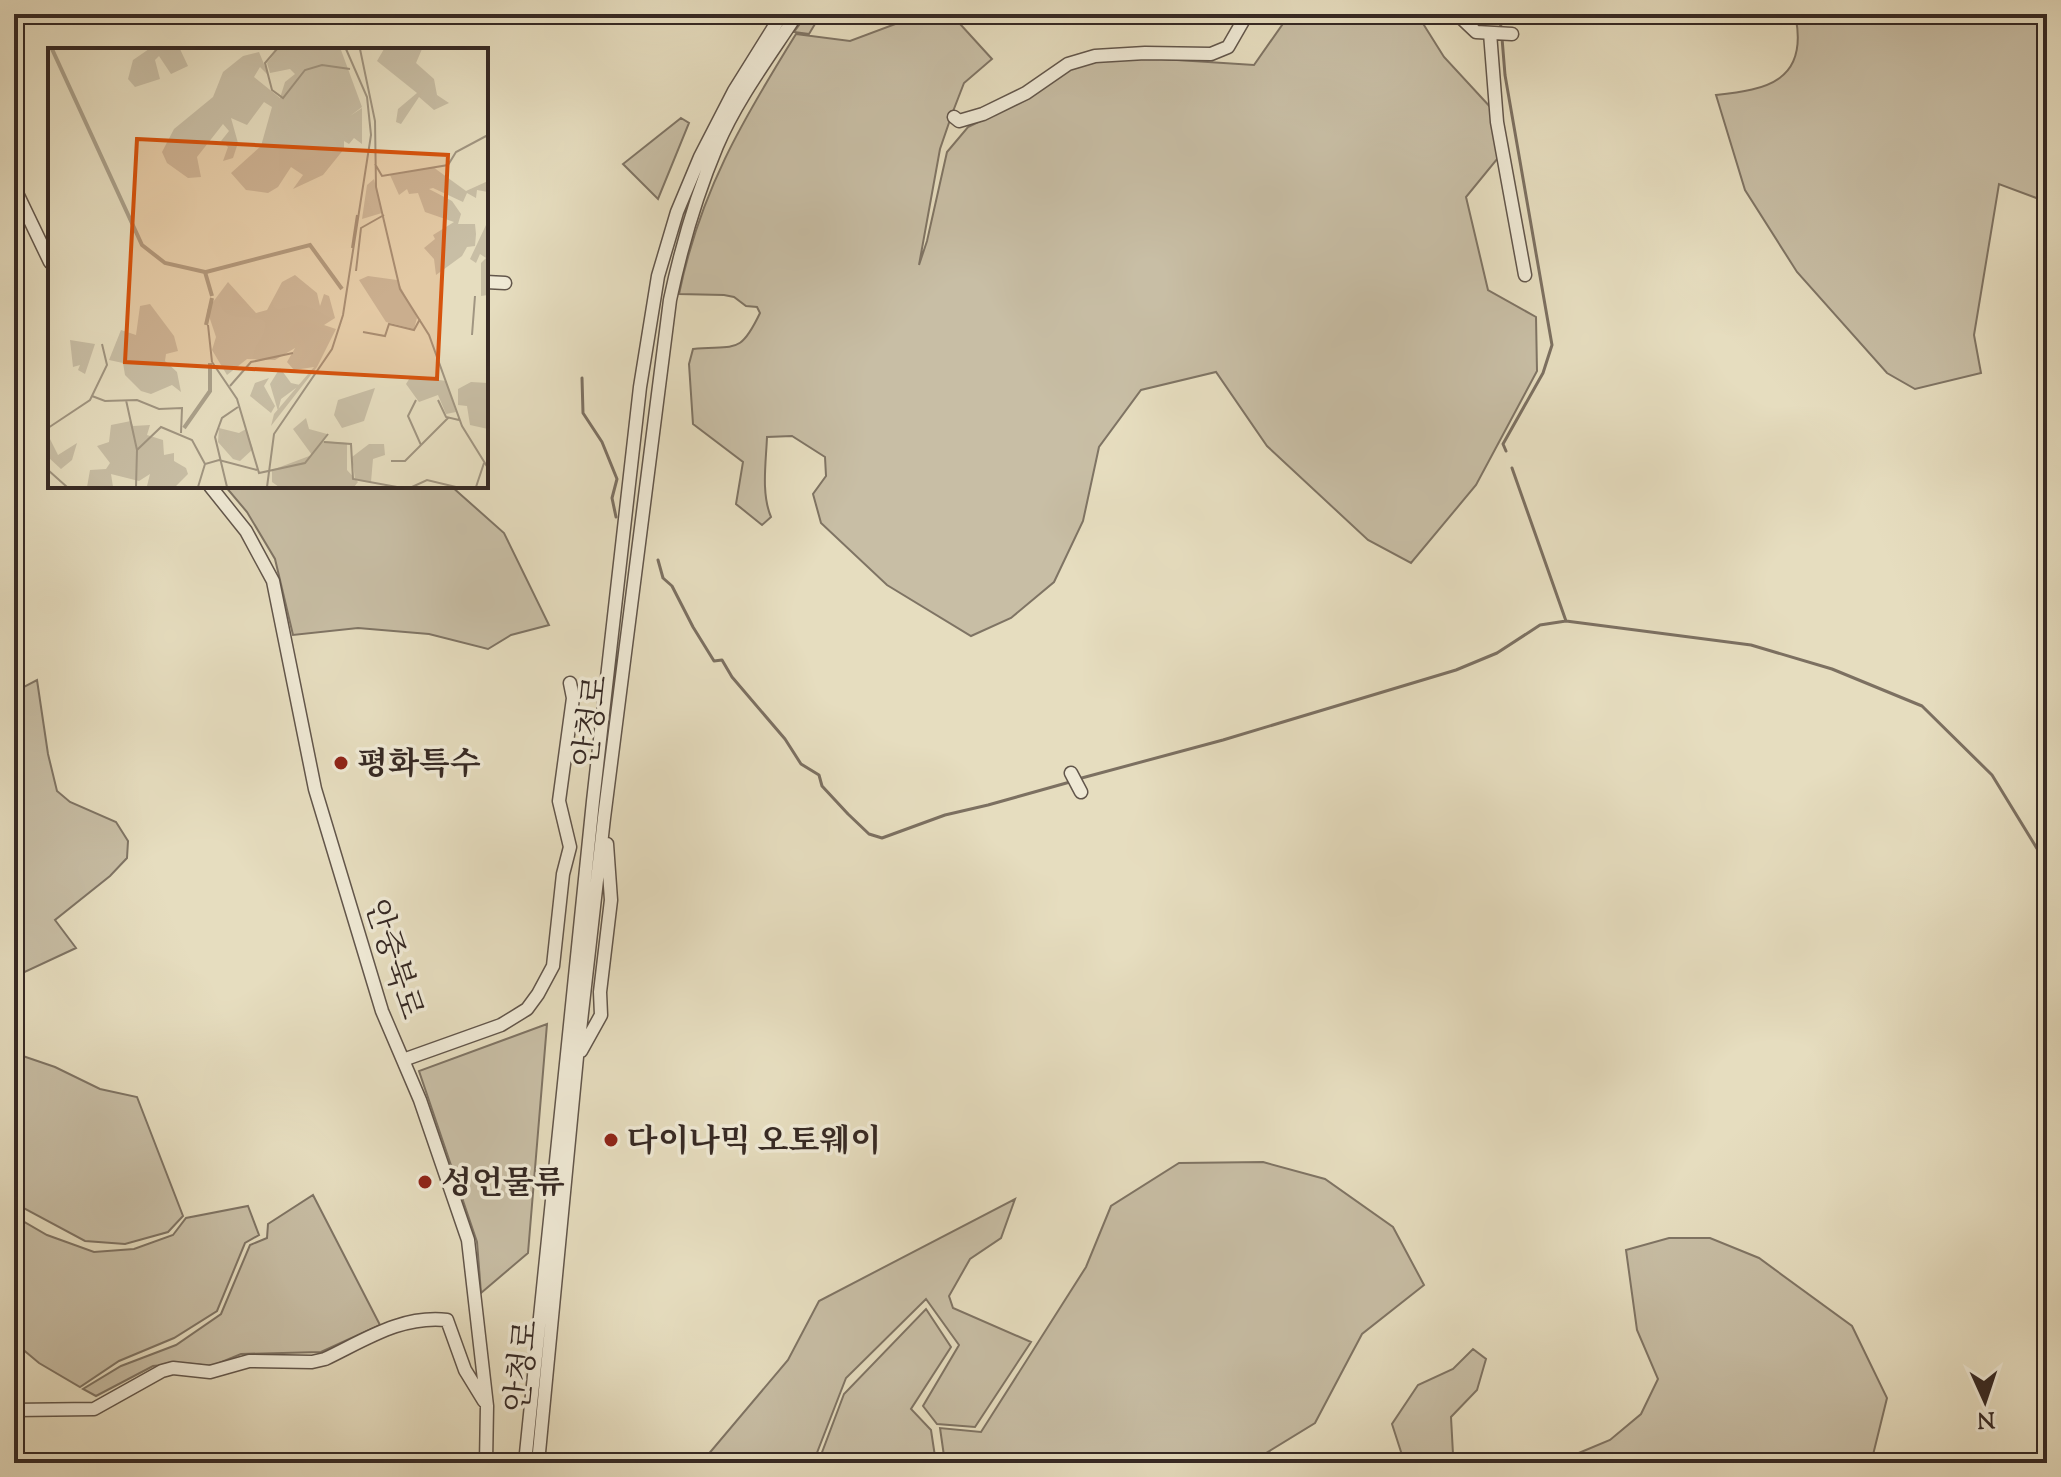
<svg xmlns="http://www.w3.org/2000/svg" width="2061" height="1477" viewBox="0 0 2061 1477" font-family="'Sorts Mill Goudy','Noto Serif KR',serif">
  <rect width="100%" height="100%" fill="#e6ddbf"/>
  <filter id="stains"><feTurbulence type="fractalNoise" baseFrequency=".0025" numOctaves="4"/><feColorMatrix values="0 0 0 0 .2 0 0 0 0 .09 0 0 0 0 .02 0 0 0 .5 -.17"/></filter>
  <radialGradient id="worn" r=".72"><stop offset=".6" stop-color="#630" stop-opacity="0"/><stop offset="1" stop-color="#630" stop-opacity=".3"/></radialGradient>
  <path fill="#c8bea5" stroke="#7f7464" stroke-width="2" d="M807 14H821L809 34 794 32Z
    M922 14H951L992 59 964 83 952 114 940 149 919 265 927 241 947 152 968 127 1028 98 1071 67 1095 61 1146 58 1254 65 1287 18 1316 14H1417L1444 57 1493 110 1498 158 1466 197 1488 290 1536 317 1537 371 1476 485 1411 563 1368 540 1267 446 1216 372 1141 390 1099 447 1083 521 1054 582 1011 618 971 636 887 585 821 523 813 494 826 476 825 457 792 436 767 437C766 463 761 493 771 517L762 525 736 504 743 462 693 424 689 364 693 349C736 345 740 355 760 313L757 307 746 306 734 297 724 295 679 294C700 192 742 121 796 34L850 41Z
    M1790 14H2047V202L1999 184 1974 335 1981 373 1915 389 1887 373 1797 272 1745 190 1716 95C1768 90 1807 80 1796 19Z
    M681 118 689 123 658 199 623 164Z
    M225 486H451L504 533 549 625 511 635 488 649 429 634 358 628 293 635 275 559 247 512Z
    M37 680 48 754 57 791 70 802 116 822 128 841 127 858 110 876 55 920 76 948 14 977V692Z
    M547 1024 528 1253 481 1293 477 1242 419 1071Z
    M14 1053 55 1067 100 1089 137 1097 183 1216 168 1232 125 1244 85 1241 14 1203Z
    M1263 1162 1325 1179 1393 1227 1424 1285 1362 1334 1315 1423 1250 1463H945L940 1428 981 1432 1086 1267 1111 1206 1179 1163Z
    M313 1195 380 1325 321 1352 241 1354 212 1366 183 1363 153 1366 96 1396 83 1389 121 1366 176 1345 221 1314 250 1245 267 1238 268 1224Z
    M1015 1199 1001 1238 970 1259 949 1296 953 1308 1031 1342 975 1427 937 1424 923 1406 959 1345 926 1299 846 1378 813 1463H701L788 1360 819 1301Z
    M248 1206 259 1235 245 1243 217 1311 174 1338 119 1361 80 1387 39 1363 14 1342V1216L47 1235 94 1252 134 1249 173 1235 186 1218Z
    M1669 1238H1710L1759 1258 1852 1326 1887 1398 1871 1463H1575L1574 1455 1610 1440 1641 1414 1658 1379 1637 1330 1626 1250Z
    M926 1309 951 1347 911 1409 931 1430 936 1463H818L844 1394Z
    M1473 1349 1486 1359 1477 1390 1451 1417 1453 1454 1464 1463H1399L1402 1455 1392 1424 1418 1385 1453 1369Z"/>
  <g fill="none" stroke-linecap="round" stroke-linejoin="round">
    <path stroke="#7c7061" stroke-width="3" d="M1500 14 1501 30
      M1502 38 1505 75 1552 345 1543 373 1503 444 1506 451
      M582 378 583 413 602 442 617 479 612 498 616 517
      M1512 468 1566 621 1751 645 1832 669 1922 706 1992 775 2047 865
      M658 560 663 578 672 586 693 627 714 661 722 660 732 677 785 739 801 764 819 775 822 786 848 814 869 834 882 838 945 815 988 805 1070 782
      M1078 779 1223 740 1456 670 1497 653 1540 625 1566 621"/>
    <defs>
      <path id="minor" d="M1457 14 1476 32 1512 34
        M1490 33 1497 122 1525 275
        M954 117 959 121 983 114 1026 93 1068 64 1095 56 1145 53 1211 54 1228 47 1247 14
        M14 187 50 262
        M486 282 505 283
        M210 486 246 531 273 581 315 789 382 1011 420 1100 468 1240 487 1406 486 1463
        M1071 773 1081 792
        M581 1051 601 1015 600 992 611 900 607 844
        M403 1060 501 1025 527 1009 538 994 553 966 563 874 570 847 559 801 573 698 570 683
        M14 1410 94 1409 162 1371 173 1368 210 1372 249 1361 312 1362 325 1359C365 1340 401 1315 447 1320L465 1370 484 1401
        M525 1463 593 801 640 387 658 276 677 212 700 157 734 91 782 14
        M538 1463 577 1057 604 818 670 300C681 248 696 196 717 146 737 99 769 57 797 14"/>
    </defs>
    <use href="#minor" stroke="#62564b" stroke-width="15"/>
    <use href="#minor" stroke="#efe9d5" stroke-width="12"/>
  </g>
  <g fill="#8f2418" stroke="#efe9d5" stroke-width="3">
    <circle cx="341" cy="763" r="8"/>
    <circle cx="611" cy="1140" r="8"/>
    <circle cx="425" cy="1182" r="8"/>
  </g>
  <g text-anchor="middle" stroke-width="7" stroke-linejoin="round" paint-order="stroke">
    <g font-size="32" fill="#362924" stroke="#efe9d5">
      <text transform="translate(590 721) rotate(-83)" y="11">안청로</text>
      <text transform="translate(395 959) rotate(72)" y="11">안중북로</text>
      <text transform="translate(521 1366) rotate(-84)" y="11">안청로</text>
    </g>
    <g font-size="32" font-weight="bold" fill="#362924" stroke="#efe9d5" text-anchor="start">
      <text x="357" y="774">평화특수</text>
      <text x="627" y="1151">다이나믹 오토웨이</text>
      <text x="441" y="1193">성언물류</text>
    </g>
  </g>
  <g transform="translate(48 48)">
    <rect width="440" height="440" fill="#e6ddbf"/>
    <path d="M101 1H132L140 18 123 26 111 8 107 12 112 31 87 39 80 31 85 12ZM230 1 293 2 314 59 302 68 314 60V96L306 90 301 96 296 93V101L275 127 245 141 255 127 243 119 230 139 220 145 198 142 183 125 213 98 224 59 216 54 199 77 183 70 190 95 185 110 175 113 180 99 173 93 181 83 175 76 149 109 153 129 140 130 119 115 114 104 126 81 165 49 175 24 195 8 211 4 221 28 212 19 206 29 232 50 237 34 247 26 242 21 222 25 219 15ZM336 1H374L368 15 386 31 389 47 401 55 386 62 371 49 353 76 348 74 350 61 369 45 329 13ZM385 119 418 143 440 133V144L429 142 428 150 419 145 415 154 385 140 381 141 404 153 413 166 410 176H427L428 186 427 198 419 199 414 208 388 227 386 211 376 200 387 191 385 187 406 174 377 164 370 145 361 146 359 141 351 147 342 127ZM326 131 334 165 314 171 319 137ZM438 177 440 247 433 248V215L438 210 432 206 428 215 422 211ZM247 227 269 245 272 258 276 246 281 248 287 270 276 277 288 281 269 319 223 378 226 366 266 319 246 322 239 314 247 300 227 312 199 311 179 327 164 302 168 289 159 262 180 234 208 265 219 262 234 234ZM320 228 349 232 369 270 366 281 338 274 311 232ZM102 256 126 288 130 303 118 306 117 313 129 324 133 344 124 337 103 346 93 343 77 327 75 315 61 312 73 282 88 287 92 258ZM22 292 47 296 37 326 30 322 32 317 25 319ZM232 320 243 335 252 337 233 351 230 363 222 336ZM363 328 398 333 408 364 398 366 390 347 371 354 358 336ZM221 330 216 338 227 358 223 365 202 348 207 335ZM423 334 440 335V381L422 377 419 358 410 357V341ZM327 340 316 373 294 380 286 367 290 352ZM258 370 261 381 279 386 275 393 299 395V422L310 434 306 439H231L224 434V422L264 407 245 381ZM83 373 85 378 102 377 99 387 115 392 116 407 126 405V413L138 420 140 426 127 439 99 438 102 426 91 433 63 426 65 439H39L42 422 58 421 62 415 49 398 61 394 63 377ZM171 380 191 385 198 381 205 401 192 413 185 411 170 394ZM0 387 10 407 29 395 24 412 13 421 0 409ZM321 396H336L337 407 325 411 323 434 307 431 304 409Z" fill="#c8bea5"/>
    <path fill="none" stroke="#aaa08a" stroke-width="4" d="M4 1 94 197 117 215 157 224 164 248M158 224 262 197 294 241M158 277 164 250M136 380 162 343V315"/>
    <path fill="none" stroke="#a09581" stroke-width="2" d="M229 1 217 15 224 42 235 50 257 22 274 17 302 21M312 1 327 73 328 139 352 241 381 287 414 378 440 420M327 116 334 128 400 117 408 104 440 87M304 200 309 167M308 223 313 180 336 167M160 277 164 314M315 284 337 288 341 276 366 282 372 271M424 287 427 248M164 314 189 351 211 425 257 415 280 386M182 338 203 314 245 305M44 348 57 353 89 352 111 361 134 360 133 385M78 352 89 402M390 352 398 369 411 372M0 380 42 352 59 317 54 296M276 394 303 396 305 431 349 439M373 397 400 370M343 413H357L373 397 360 368 368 352M0 422 19 439M88 439 89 402 113 379 144 392 157 416M150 439 157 416 171 412 209 422M179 439 167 389 174 370 190 359M219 439 226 386 284 301 295 267 323 87 319 49 298 1M364 439 379 432 408 439M428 439 436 415"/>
    <path fill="#d6540e" fill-opacity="0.15" stroke="#d6540e" stroke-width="4" d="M89 91 400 107 389 331 77 314Z"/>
    <rect width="440" height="440" fill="none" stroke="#362924" stroke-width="4"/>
  </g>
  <rect width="2061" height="1477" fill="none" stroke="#e6ddbf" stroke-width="48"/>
  <rect x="16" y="16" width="2029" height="1445" fill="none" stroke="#362924" stroke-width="4"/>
  <rect x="24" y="24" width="2013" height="1429" fill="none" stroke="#362924" stroke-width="2"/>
  <g transform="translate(1985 1401) rotate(177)" stroke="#efe9d5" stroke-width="6" paint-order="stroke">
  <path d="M0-6L14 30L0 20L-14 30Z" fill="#362924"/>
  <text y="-12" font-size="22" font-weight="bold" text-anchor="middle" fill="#362924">N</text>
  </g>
  <rect width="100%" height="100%" filter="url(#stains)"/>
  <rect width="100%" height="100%" fill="url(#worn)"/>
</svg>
